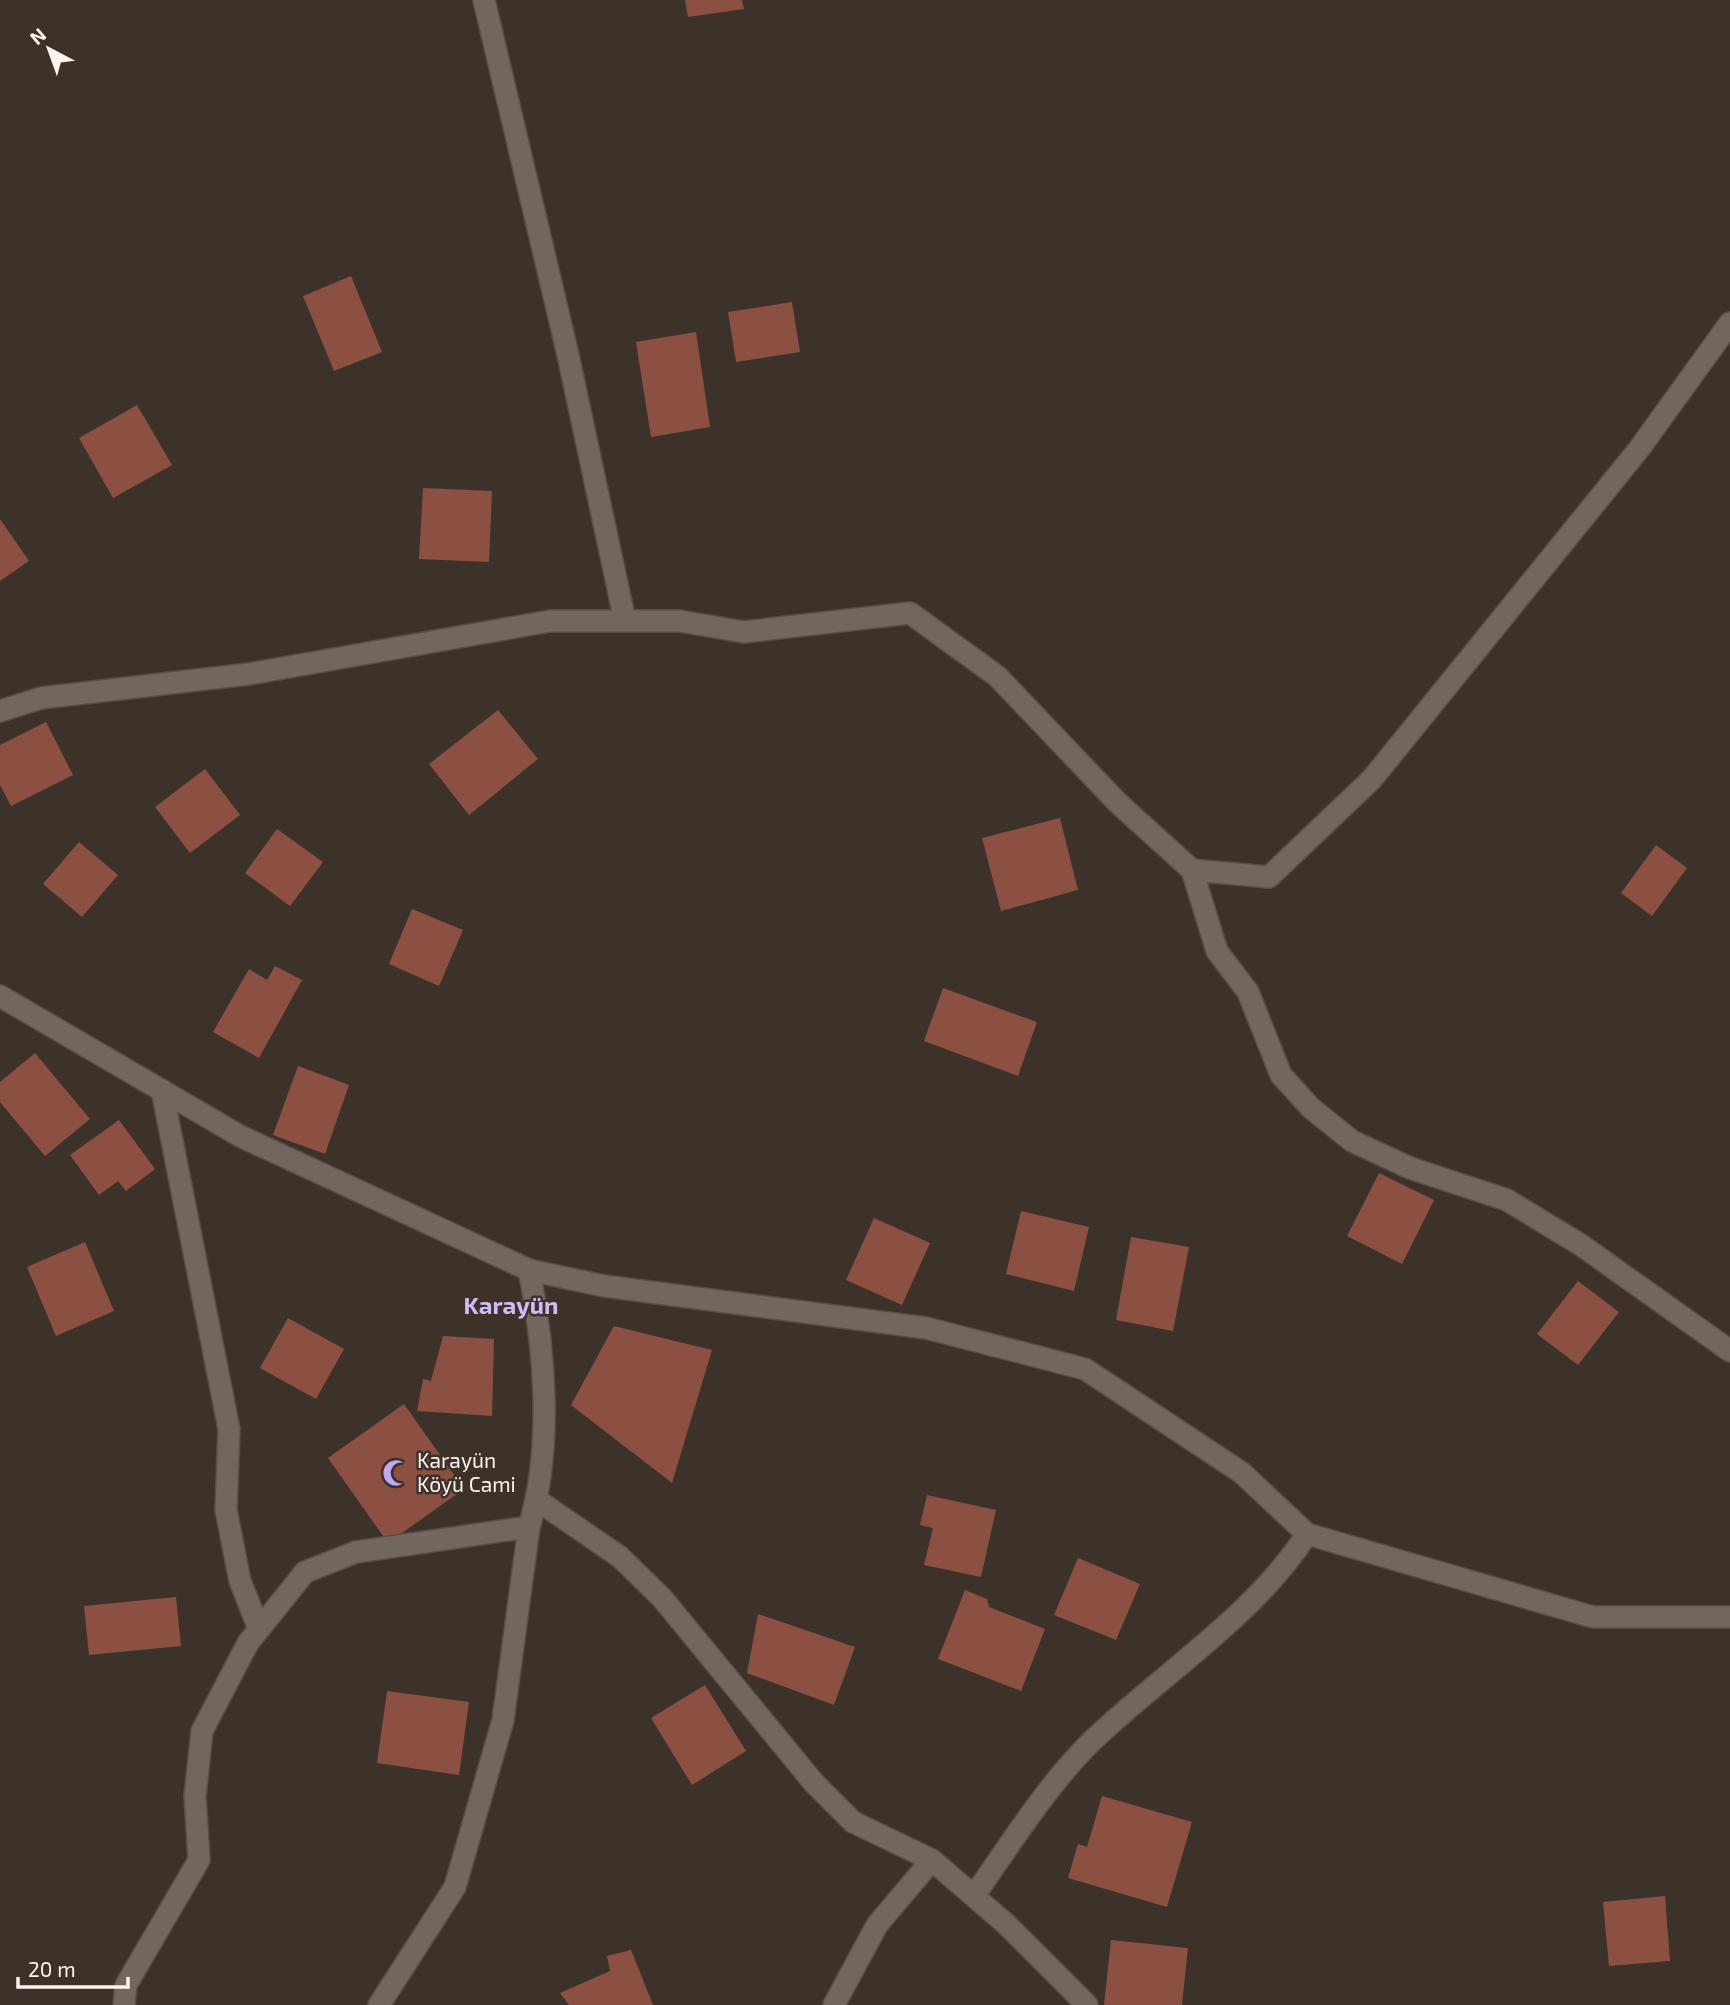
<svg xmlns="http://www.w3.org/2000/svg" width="1730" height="2005" viewBox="0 0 1730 2005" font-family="'Exo 2',sans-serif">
  <rect width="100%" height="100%" fill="#3c322a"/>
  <path fill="#8c5042" d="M685 0H742L744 9 688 17Z
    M351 276 382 352 334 371 303 296Z
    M792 302 800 352 736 362 728 312Z
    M696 332 710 427 651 437 636 342Z
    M137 405 172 465 113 498 79 438Z
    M423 488 492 491 489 562 419 559Z
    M0 519 29 561 0 581Z
    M498 710 538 759 469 815 429 764Z
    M46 722 73 775 11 806 0 785V745Z
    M205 769 240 815 190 853 155 807Z
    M1060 818 1078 890 1001 911 982 838Z
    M277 829 323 862 290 906 245 873Z
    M79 842 118 875 82 917 43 884Z
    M1656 845 1687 868 1652 916 1621 893Z
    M412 909 463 930 439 986 389 964Z
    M275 966 302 980 259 1058 213 1032 249 969 267 980Z
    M943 988 1037 1022 1018 1076 924 1041Z
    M35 1053 90 1119 45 1156 0 1102V1082Z
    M298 1066 349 1085 325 1154 273 1135Z
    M119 1120 155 1169 126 1191 118 1181 99 1195 70 1155Z
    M1379 1173 1434 1200 1402 1264 1347 1236Z
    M1021 1211 1089 1227 1074 1291 1006 1274Z
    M874 1218 930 1243 902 1305 846 1280Z
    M1131 1237 1189 1247 1173 1331 1116 1320Z
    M85 1242 114 1311 56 1336 27 1267Z
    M1578 1281 1619 1312 1578 1365 1537 1334Z
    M288 1318 344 1349 316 1399 260 1368Z
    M614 1326 712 1350 672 1483 571 1405Z
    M443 1336 494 1339 492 1416 417 1411 423 1379 431 1381Z
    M404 1404 464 1489 388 1543 328 1458Z
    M927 1495 996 1510 981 1577 924 1565 933 1528 920 1525Z
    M1078 1558 1140 1584 1116 1640 1054 1615Z
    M965 1590 987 1599 989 1607 1045 1629 1021 1691 938 1659Z
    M176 1597 181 1646 89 1655 84 1606Z
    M758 1614 855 1647 834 1705 747 1673Z
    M705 1685 746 1751 692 1785 651 1718Z
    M387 1691 469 1702 459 1775 377 1763Z
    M1102 1796 1192 1822 1167 1907 1068 1878 1078 1844 1087 1847Z
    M1665 1896 1670 1961 1609 1966 1603 1902Z
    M1111 1940 1188 1948 1182 2005H1104Z
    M631 1950 653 2005H569L560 1993 610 1971 607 1956Z"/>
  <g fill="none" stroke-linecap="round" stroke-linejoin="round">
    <defs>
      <path id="street" d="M484 0 568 355 625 621
        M0 711 41 698 249 674 550 621H680L744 632 910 613 997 676 1118 803 1192 870 1269 877 1372 779 1639 449 1730 323
        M1192 870 1217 951 1248 992 1281 1075 1311 1108 1352 1141 1410 1168 1507 1200 1581 1245 1730 1351
        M162 1090 229 1429 226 1510 240 1581 259 1629
        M529 1270 604 1286 926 1328 1085 1369 1242 1473 1307 1534 1593 1617H1730
        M537 1500 620 1557 662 1598 814 1783 853 1822 932 1860 1006 1924 1087 2005
        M974 1896C1011 1843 1047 1785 1093 1740 1162 1674 1255 1615 1307 1534
        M124 2005 126 1985 199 1860 195 1796 202 1731 248 1643 305 1572 356 1552 529 1527
        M834 2005 877 1925 932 1860"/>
      <path id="secondary" d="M0 996 240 1136 529 1270C545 1350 553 1448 529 1527L503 1720 455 1887 379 2005"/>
    </defs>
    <use href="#street" stroke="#574e48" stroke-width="24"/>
    <use href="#secondary" stroke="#574e48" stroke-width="24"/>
    <use href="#street" stroke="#72675f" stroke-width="21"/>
    <use href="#secondary" stroke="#72675f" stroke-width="21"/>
  </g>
  <defs>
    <symbol id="mosque-bare" viewBox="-9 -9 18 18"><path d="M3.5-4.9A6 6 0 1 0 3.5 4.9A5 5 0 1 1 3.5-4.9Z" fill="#c0a8f4" stroke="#3c322a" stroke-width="2.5" paint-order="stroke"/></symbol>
  </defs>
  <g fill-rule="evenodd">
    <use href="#mosque-bare" x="377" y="1454" width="38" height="38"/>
  </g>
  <g text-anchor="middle" stroke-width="5" stroke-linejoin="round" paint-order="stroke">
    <g font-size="21" fill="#faf3ee" stroke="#3c322a" text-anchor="start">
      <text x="417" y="1468">Karayün<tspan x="417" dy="24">Köyü Cami</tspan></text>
    </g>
    <g font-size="24" font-weight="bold" fill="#cebdf5" stroke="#3c322a">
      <text x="511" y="1314">Karayün</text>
    </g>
  </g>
  <g transform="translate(49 49) rotate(319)" stroke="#3c322a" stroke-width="5" paint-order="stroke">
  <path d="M0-5L12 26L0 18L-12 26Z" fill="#faf3ee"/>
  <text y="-10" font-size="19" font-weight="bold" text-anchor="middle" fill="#faf3ee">N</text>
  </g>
  <path d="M18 1977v10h110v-10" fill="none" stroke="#faf3ee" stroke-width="3.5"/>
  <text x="28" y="1977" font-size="21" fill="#faf3ee" stroke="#3c322a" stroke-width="5" paint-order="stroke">20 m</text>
</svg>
